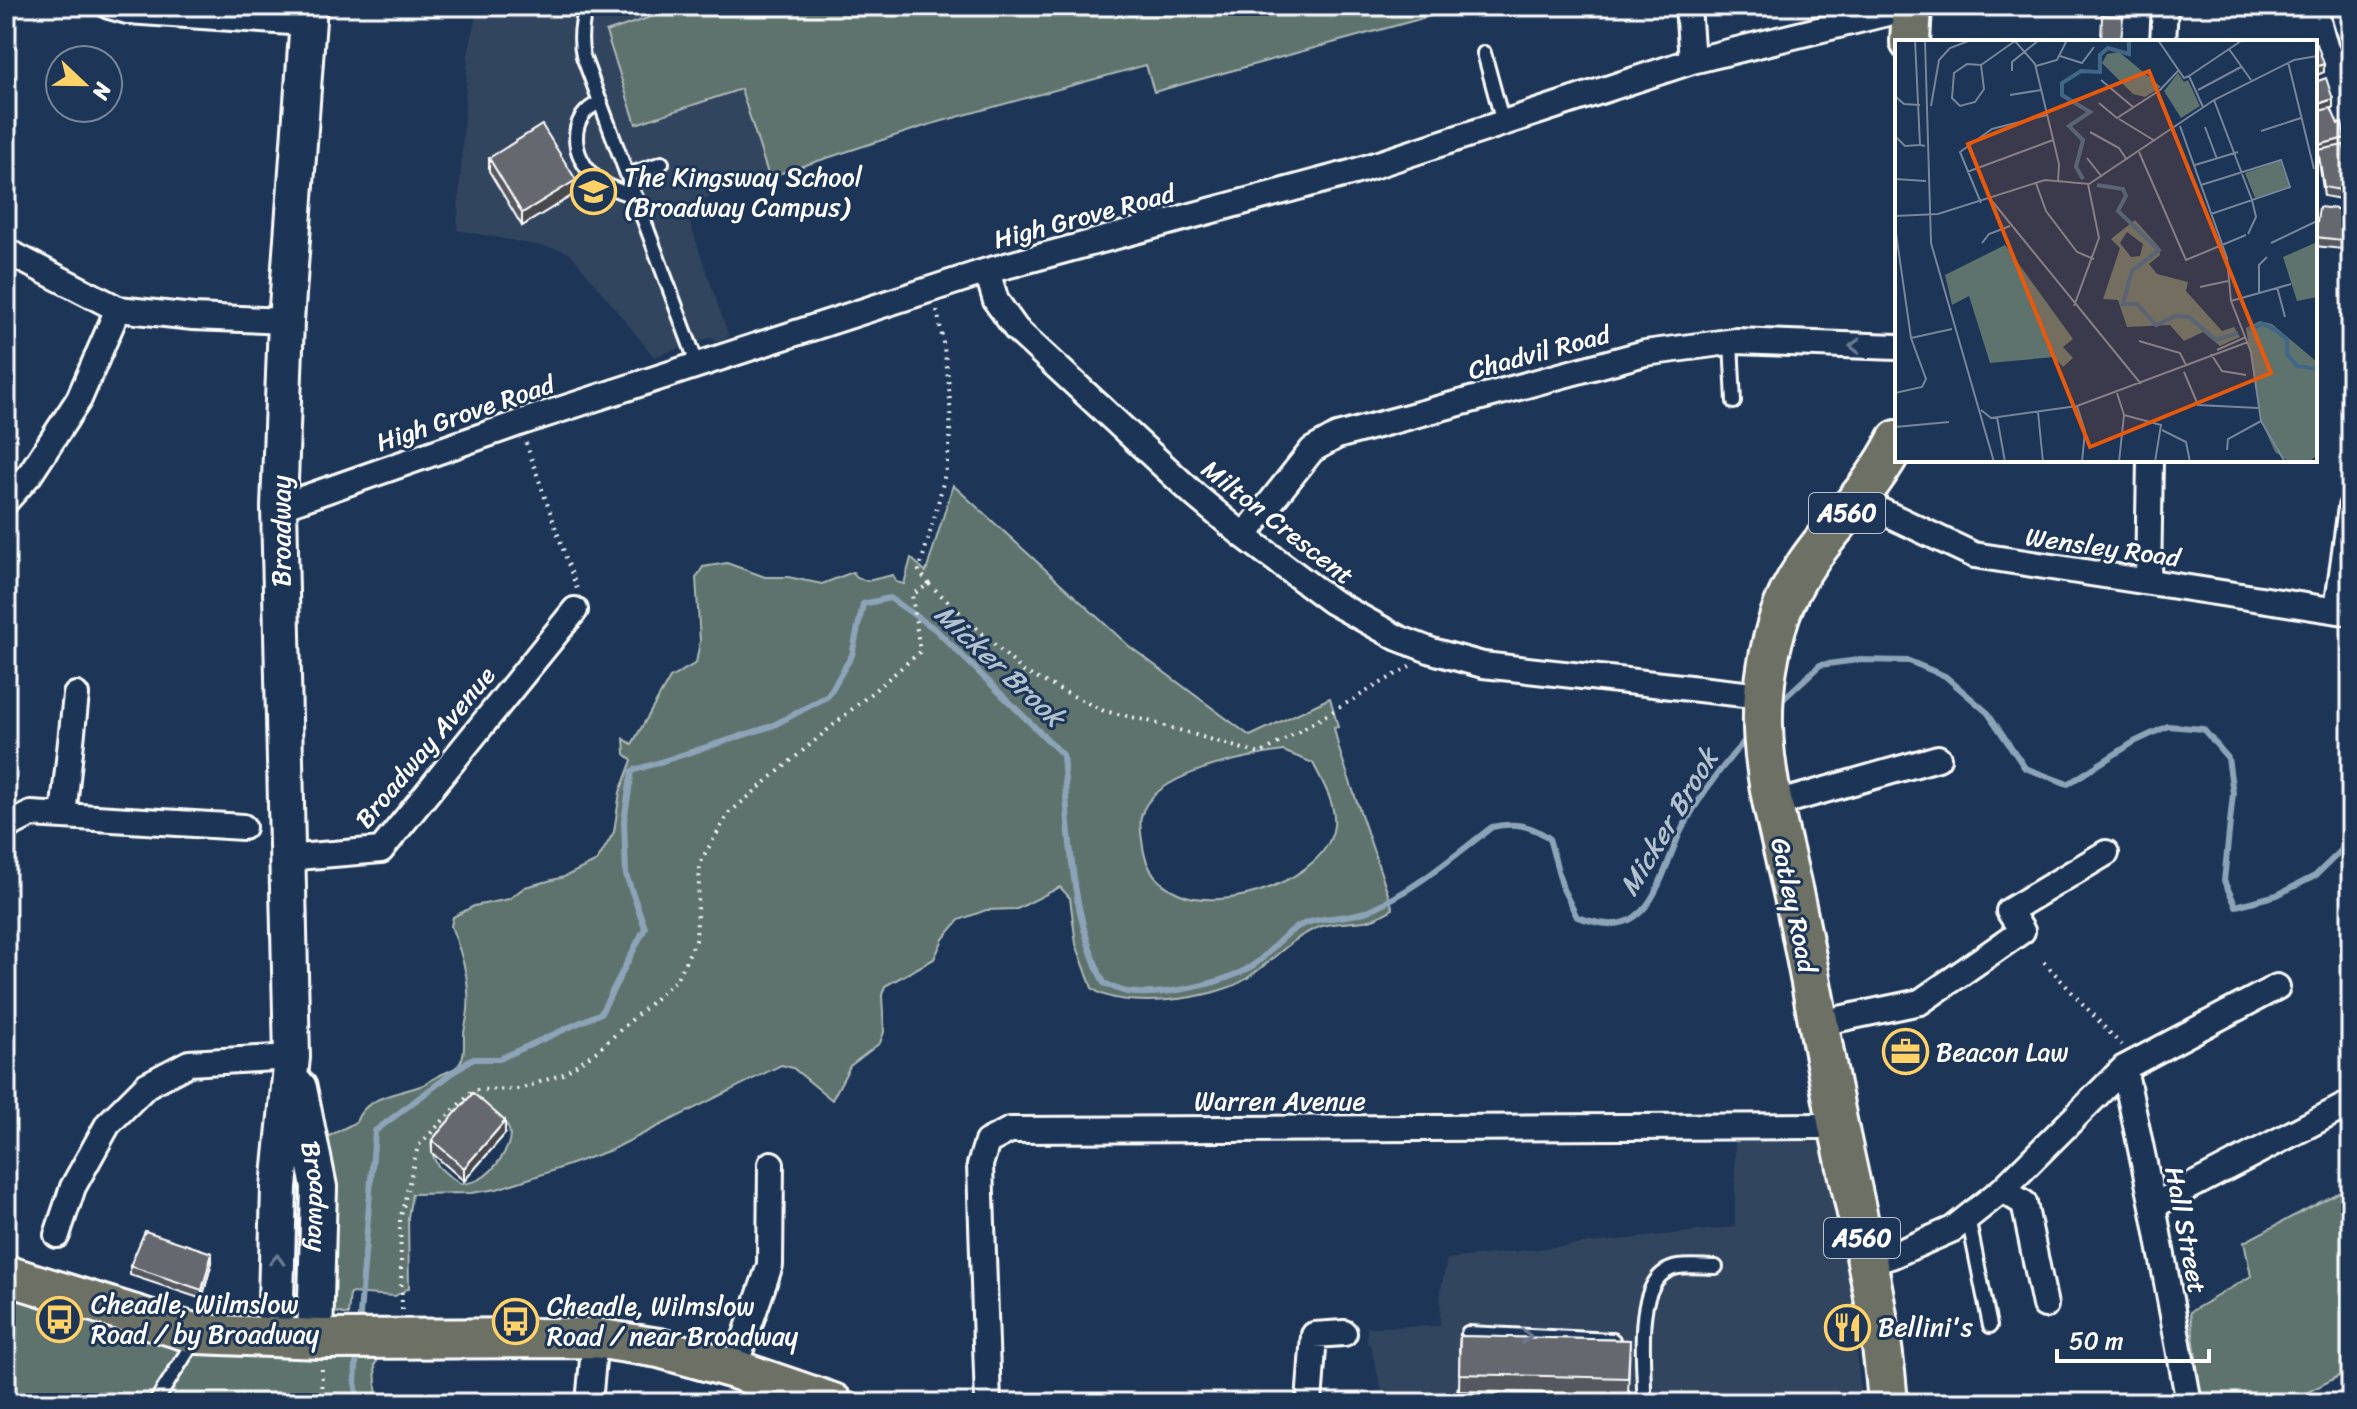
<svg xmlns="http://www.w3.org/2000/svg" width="2357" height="1409" viewBox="0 0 2357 1409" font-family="Sriracha,sans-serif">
  <rect width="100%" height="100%" fill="#1d3557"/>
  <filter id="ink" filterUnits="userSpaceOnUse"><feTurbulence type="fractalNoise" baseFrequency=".0125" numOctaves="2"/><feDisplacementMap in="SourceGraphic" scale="16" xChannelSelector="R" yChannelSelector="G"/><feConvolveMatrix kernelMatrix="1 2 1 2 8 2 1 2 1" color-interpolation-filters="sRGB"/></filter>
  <g filter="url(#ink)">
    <path fill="#33445e" d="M478 6H1123L928 125 864 144 684 206 729 337 717 341 712 337 654 357 571 254 562 250 457 230 468 54Z
      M1735 1139 1825 1143 1851 1270 1861 1403H1385L1370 1345 1367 1344V1327L1440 1326 1441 1289 1447 1259 1735 1227Z"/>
    <path fill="#5e736e" stroke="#aeb9b6" stroke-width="2" fill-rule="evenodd" d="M684 6H1467L1154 92 1146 65 928 125 769 177 741 89 636 124 606 32Z
      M953 485 1129 646 1250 736 1330 698 1338 727 1334 728 1339 749 1393 909C1384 914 1374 920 1365 921 1351 923 1335 922 1322 926 1291 937 1272 962 1246 979 1217 999 1119 1012 1092 988L1076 944 1070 898 1060 887 1017 909 986 910 959 920 943 939 934 959 885 986 882 995 884 1032 880 1043 850 1066 832 1100 793 1068 781 1065 611 1150 546 1173 497 1189 471 1193 412 1194 408 1217 409 1288 395 1296 350 1293 348 1315 335 1312 332 1308 323 1139 356 1122C365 1095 401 1094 423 1085 430 1081 437 1076 445 1073 451 1070 456 1069 460 1063 467 1051 462 1039 465 1027 474 993 464 959 451 926L453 917 474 906 509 899 525 887 564 877 597 861 614 832 620 792 632 760 625 754 624 739 632 744 670 678 696 663 700 641 696 578 703 567 727 563 765 577H788L822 584 853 572 857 578 867 581 893 575 896 582 904 584 911 558 926 572ZM1283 751 1313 763C1322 781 1336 804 1334 825 1328 880 1222 914 1178 893 1158 884 1146 869 1143 847 1142 839 1139 825 1141 817 1151 772 1246 757 1283 751ZM481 1104C491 1110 505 1118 509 1130 514 1146 493 1172 480 1179 475 1182 467 1183 461 1184 442 1171 432 1166 431 1142 446 1123 456 1110 481 1104Z
      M2351 1186V1370L2287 1403H2202L2190 1312 2251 1276 2244 1242Z
      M6 1275 198 1334 394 1339 375 1364 377 1403H6Z"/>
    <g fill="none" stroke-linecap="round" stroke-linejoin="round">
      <path stroke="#8da4b8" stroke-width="6" d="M1779 703 1820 665 1858 660 1909 661 1945 676 1988 713 2025 768 2068 784 2134 742 2168 726 2203 729 2228 758 2233 793 2224 881 2236 906 2277 895 2315 876 2351 841
        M359 1327 375 1131 471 1059H499L601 1013 645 928 626 875 624 821 632 771 772 726 828 696 852 655 863 604 890 598 935 629 1063 755C1069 830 1070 915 1104 983 1111 986 1120 991 1127 992 1160 997 1224 984 1252 966 1269 955 1280 936 1299 926 1321 915 1348 920 1370 910 1415 890 1454 856 1492 827 1514 822 1531 825 1549 838L1563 889 1577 917C1597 923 1618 930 1636 916 1659 900 1669 854 1682 829 1701 794 1723 764 1750 735
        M357 1350 355 1383 359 1403"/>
      <defs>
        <path id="lane" d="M587 6C581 23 579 38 583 56L698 366
          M1484 53 1503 123
          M601 102C566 116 571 157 596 178 608 188 622 192 636 197
          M628 175 662 163
          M1731 342 1734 402
          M1968 1217 1990 1326
          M1467 1350 1468 1333 1613 1340
          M1465 1391 1466 1403
          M155 1403 196 1338
          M1622 1403V1395
          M1644 1403C1646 1367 1629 1275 1678 1267 1690 1265 1704 1267 1716 1267"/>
        <path id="street" d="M109 6 127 11 306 23
          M1688 6 1692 61
          M2342 6 2351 39
          M2163 42 2165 6
          M6 251 118 309 193 317 286 321
          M987 271 996 301 1016 329 1196 496 1244 536 1331 601 1398 638 1432 651 1483 665 1762 696
          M1858 500 1974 555 2351 613
          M6 501 30 474 79 399 118 309
          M279 507 519 423 987 271 1354 172 1692 61 1912 7
          M1244 536 1312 450 1337 436 1645 353 1736 341 1897 347
          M2148 581 2150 460
          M2337 610 2351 507
          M1772 805 1938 758
          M63 816 76 695
          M6 827 31 814 243 827
          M285 858 381 850 575 610
          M1820 1023 1920 1002 2022 931 2009 911 2106 853
          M2124 1068 2153 1206 2189 1403
          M2002 1190 2024 1203 2045 1305
          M2153 1206 2351 1103
          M57 1235 73 1187 108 1124 147 1085 189 1063 292 1057
          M1868 1263 1891 1256 1953 1229 2002 1190 2124 1068 2277 987
          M734 1369 770 1265 771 1164
          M589 1403 595 1338
          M988 1403 980 1165 987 1142 1010 1130 1838 1126
          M1309 1403 1314 1335 1344 1333"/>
        <g id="secondary">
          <path id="s1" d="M299 1088 319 1187 315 1338"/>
          <path d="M275 1338 279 1187 292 1057 279 507 286 321 309 6"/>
        </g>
        <path id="primary" d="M1910 42 1912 6
          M6 1275 197 1334 322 1339 595 1338 659 1348 734 1369 833 1403
          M1888 1403C1881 1310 1858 1221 1839 1130 1824 1057 1812 984 1797 911 1774 801 1743 728 1780 615 1803 547 1866 504 1897 440"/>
      </defs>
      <use href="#lane" stroke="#fff" stroke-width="18"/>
      <use href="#street" stroke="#fff" stroke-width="30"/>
      <use href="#secondary" stroke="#fff" stroke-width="40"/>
      <use href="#primary" stroke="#fff" stroke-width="44"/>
      <path stroke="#fff" stroke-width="4" stroke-dasharray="2 6" stroke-linecap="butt" d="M526 443 577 589
        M929 584 919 571C930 531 949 474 950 433 952 392 945 350 937 310
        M2044 962 2121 1045
        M402 1310 400 1220 418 1146 473 1090 520 1089 563 1074 597 1051 676 980 696 940 700 862 729 813 920 652 912 595 929 584 1024 672 1104 711 1145 720 1260 754 1410 666
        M321 1403 322 1365"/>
      <use href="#lane" stroke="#1d3557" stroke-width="12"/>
      <use href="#street" stroke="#1d3557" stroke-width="24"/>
      <use href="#secondary" stroke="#1d3557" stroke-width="34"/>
      <use href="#primary" stroke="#6c7065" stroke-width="38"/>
    </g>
    <path fill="#57595f" stroke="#fff" stroke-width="2" d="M2315 82 2333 108H2331L2345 147H2344L2351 187V201L2324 196 2318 154H2315Z
      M489 158 576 193 522 226 489 171Z
      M2346 219 2342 249 2315 246V237Z
      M505 1134 464 1181 432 1153V1140Z
      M212 1262 202 1299 130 1275V1266Z
      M1460 1336 1630 1340 1628 1395 1459 1391Z"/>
    <path fill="#47484d" stroke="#fff" stroke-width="2" d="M2324 64V72L2315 76V67Z
      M2333 99V108L2315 114V105Z
      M2345 138V147L2315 154V146Z
      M576 180V193L522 226V213Z
      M505 1121V1134L464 1181V1168Z
      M212 1253V1262L202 1299V1290Z"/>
    <path fill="#65676e" stroke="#fff" stroke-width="2" d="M2102 15 2123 16 2121 42H2101Z
      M2317 44 2324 64 2315 67V45Z
      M2326 78 2333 99 2315 105V82Z
      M2331 108 2338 124 2342 123 2345 138 2315 146V112Z
      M542 125 576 180 522 213 489 158Z
      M2344 145 2351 187V192L2324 187 2318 150Z
      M2319 207 2346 210 2342 240 2315 237Z
      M473 1093 505 1121 464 1168 432 1140Z
      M145 1231 212 1253 202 1290 130 1266Z
      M1460 1336 1630 1340 1628 1378 1459 1374Z
      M340 1395V1403H328V1396Z"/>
    <defs><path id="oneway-chevron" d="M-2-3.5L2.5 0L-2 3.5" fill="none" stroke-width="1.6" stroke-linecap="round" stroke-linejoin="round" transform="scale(2)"/></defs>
    <g stroke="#6c7c92">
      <use href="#oneway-chevron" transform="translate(1855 346) rotate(-179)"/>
      <use href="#oneway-chevron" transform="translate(277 1260) rotate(-88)"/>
      <use href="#oneway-chevron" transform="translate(1526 1336) rotate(2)"/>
    </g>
  </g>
  <defs>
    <symbol id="school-ring" viewBox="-11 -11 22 22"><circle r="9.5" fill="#1d3557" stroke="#ffd166" stroke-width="1.5"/><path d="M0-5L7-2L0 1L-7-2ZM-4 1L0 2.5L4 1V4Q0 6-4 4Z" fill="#ffd166"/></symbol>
    <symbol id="office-ring" viewBox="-11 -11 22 22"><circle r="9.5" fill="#1d3557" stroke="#ffd166" stroke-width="1.5"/><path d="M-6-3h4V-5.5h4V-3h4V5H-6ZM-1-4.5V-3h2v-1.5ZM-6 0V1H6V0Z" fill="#ffd166"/></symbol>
    <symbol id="bus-ring" viewBox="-11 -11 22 22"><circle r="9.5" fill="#1d3557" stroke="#ffd166" stroke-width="1.5"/><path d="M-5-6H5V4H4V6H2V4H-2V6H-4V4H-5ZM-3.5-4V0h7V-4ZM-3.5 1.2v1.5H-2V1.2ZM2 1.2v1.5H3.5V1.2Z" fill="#ffd166"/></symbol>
    <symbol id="restaurant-ring" viewBox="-11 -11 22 22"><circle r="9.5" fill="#1d3557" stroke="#ffd166" stroke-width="1.5"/><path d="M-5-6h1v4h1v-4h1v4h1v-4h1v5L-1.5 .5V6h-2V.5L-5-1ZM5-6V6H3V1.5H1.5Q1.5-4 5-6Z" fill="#ffd166"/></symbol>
  </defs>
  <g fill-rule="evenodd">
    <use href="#school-ring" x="568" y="166" width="51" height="51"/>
    <use href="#office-ring" x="1880" y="1026" width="51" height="51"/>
    <use href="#bus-ring" x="34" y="1294" width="51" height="51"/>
    <use href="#bus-ring" x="490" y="1296" width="51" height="51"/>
    <use href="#restaurant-ring" x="1822" y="1302" width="51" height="51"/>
  </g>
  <g text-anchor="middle" stroke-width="6" stroke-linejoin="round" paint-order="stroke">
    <g fill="#1d3557" stroke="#bbc2cd" stroke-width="2">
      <rect x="1809" y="493" width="76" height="40" rx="6"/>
      <rect x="1824" y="1218" width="76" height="40" rx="6"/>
    </g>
    <g font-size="24" font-weight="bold" fill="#fff">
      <text x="1847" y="521">A560</text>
      <text x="1862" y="1246">A560</text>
    </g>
    <g font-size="26" fill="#fff" stroke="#1d3557" text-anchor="start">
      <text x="624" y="186">The Kingsway School<tspan x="624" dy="30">(Broadway Campus)</tspan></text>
      <text x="1936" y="1061">Beacon Law</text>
      <text x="91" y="1313">Cheadle, Wilmslow<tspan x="91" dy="30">Road / by Broadway</tspan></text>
      <text x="547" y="1315">Cheadle, Wilmslow<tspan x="547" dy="30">Road / near Broadway</tspan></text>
      <text x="1878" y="1336">Bellini's</text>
    </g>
    <g font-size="26" fill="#fff" stroke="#1d3557">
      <text transform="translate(1084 216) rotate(-15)" y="9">High Grove Road</text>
      <text transform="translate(1539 352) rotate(-15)" y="9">Chadvil Road</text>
      <text transform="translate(465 413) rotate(-19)" y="9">High Grove Road</text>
      <text transform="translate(1278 522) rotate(38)" y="9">Milton Crescent</text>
      <text transform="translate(281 531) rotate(-90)" y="9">Broadway</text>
      <text transform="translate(2103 547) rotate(8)" y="9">Wensley Road</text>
      <text transform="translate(425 747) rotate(-50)" y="9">Broadway Avenue</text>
      <text transform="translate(1794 905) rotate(78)" y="9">Gatley Road</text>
      <text x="1280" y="1110">Warren Avenue</text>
      <text dy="9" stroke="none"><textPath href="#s1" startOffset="110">Broadway</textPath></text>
      <text transform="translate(2186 1230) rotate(79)" y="9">Hall Street</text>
    </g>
    <g font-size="28" font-style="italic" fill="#b3c2cf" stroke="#1d3557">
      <text transform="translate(1000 665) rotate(43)" y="10">Micker Brook</text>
      <text transform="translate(1668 822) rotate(-59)" y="10">Micker Brook</text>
    </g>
  </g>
  <g transform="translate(1895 40)">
    <rect width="422" height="422" fill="#1d3557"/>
    <path d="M224 12 235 21 266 47 250 57 238 54 207 23 212 14ZM283 33 289 42 293 40 305 66 286 78 269 51ZM385 121 394 147 360 158 350 133ZM240 180 264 207 265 215 254 224 262 234 293 242 291 251 327 291 339 287 345 297 325 306 308 292 289 301 275 285 232 287 223 260 208 259 225 208 216 199ZM232 192 248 204 245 216 236 217 225 203ZM422 202V257L402 261 388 217ZM110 205 178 299 168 307 178 318 168 327 159 317 95 323 74 256 57 265 50 235ZM365 281 377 284 422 322V415L414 422H395L380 412 366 381 351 288Z" fill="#5e736e" fill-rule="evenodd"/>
    <path fill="none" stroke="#416788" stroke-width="4" d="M188 139 181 127 188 100 174 86 195 72 167 55V43L186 31 205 32V15L213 8 234 14V0M202 145 228 149 231 156 223 171 264 210 237 231 228 264H242L261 285 281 276 294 277 321 300 343 293M353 290 368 284 382 291 392 300V314L402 326 422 329"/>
    <path fill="none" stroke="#77869a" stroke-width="2" d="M20 0 25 105 30 106M30 0 36 203 99 422M263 0 289 38 294 36M334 9 356 40M165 16 187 23 199 7M393 22 419 129M72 24 86 25 89 49 80 62 65 66 57 58 59 33ZM86 25 120 1 140 24 164 124 163 142M141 26 162 20 172 0M117 31V22L144 0M294 36 346 1M294 36 308 67M206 40 238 67M303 50 346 27M115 55 146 50M0 56 9 64 25 65M319 60 357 160 361 177 353 194M204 63 222 78 265 50 283 31M36 66 44 20 55 8 76 0M224 79 260 101M285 86 332 218 336 261 356 312 366 381 390 422M310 87 322 119M366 91 406 78M195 92 224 108 232 120M0 96 10 106 25 105M244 112 291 220 351 195M192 118 207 137M300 125 343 112M72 132 158 100M0 139 31 141M141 143 151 171 182 212 199 219M306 145 386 120 395 147 316 174M97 161 246 344M86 163 65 112 97 89 152 75M0 176 43 174 150 140 194 144 319 60 399 20 422 16M0 186 16 298 31 339 27 347 0 353M87 203 94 194 115 186M376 203 422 181M305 247 333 241M382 247 390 277M364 252V225L372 217M336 261 396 244M179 266 204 198 193 144M16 298 57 289M244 301 285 313 291 325M322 310 351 297M316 314 327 331 351 335M289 332 303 365 363 368M222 353 229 375 224 422M182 366 190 391 187 422M86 370 96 378 182 366 353 302M143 372 148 422M229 375 266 385 260 422M102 377 110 422M0 387 54 382M267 390 291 402 295 422M332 410 333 399 366 381"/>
    <path fill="#e8590c" fill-opacity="0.15" stroke="#e8590c" stroke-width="4" d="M254 31 376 333 195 407 73 104Z"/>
    <rect width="422" height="422" fill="none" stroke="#fff" stroke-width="4"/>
  </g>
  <rect width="2357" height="1409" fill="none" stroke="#1d3557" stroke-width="32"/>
  <rect x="16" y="16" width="2325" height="1377" fill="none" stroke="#fff" stroke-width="3" filter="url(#ink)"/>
  <g transform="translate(84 84) rotate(112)"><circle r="38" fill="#1d3557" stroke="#77869a" stroke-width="2"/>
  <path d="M0-6L14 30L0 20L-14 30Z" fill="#ffd166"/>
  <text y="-12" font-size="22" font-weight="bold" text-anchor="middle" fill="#ffffff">N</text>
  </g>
  <path d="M2057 1349v12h152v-12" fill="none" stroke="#ffffff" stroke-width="4"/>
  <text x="2069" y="1349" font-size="24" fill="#ffffff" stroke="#1d3557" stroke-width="6" paint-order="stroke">50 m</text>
</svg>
